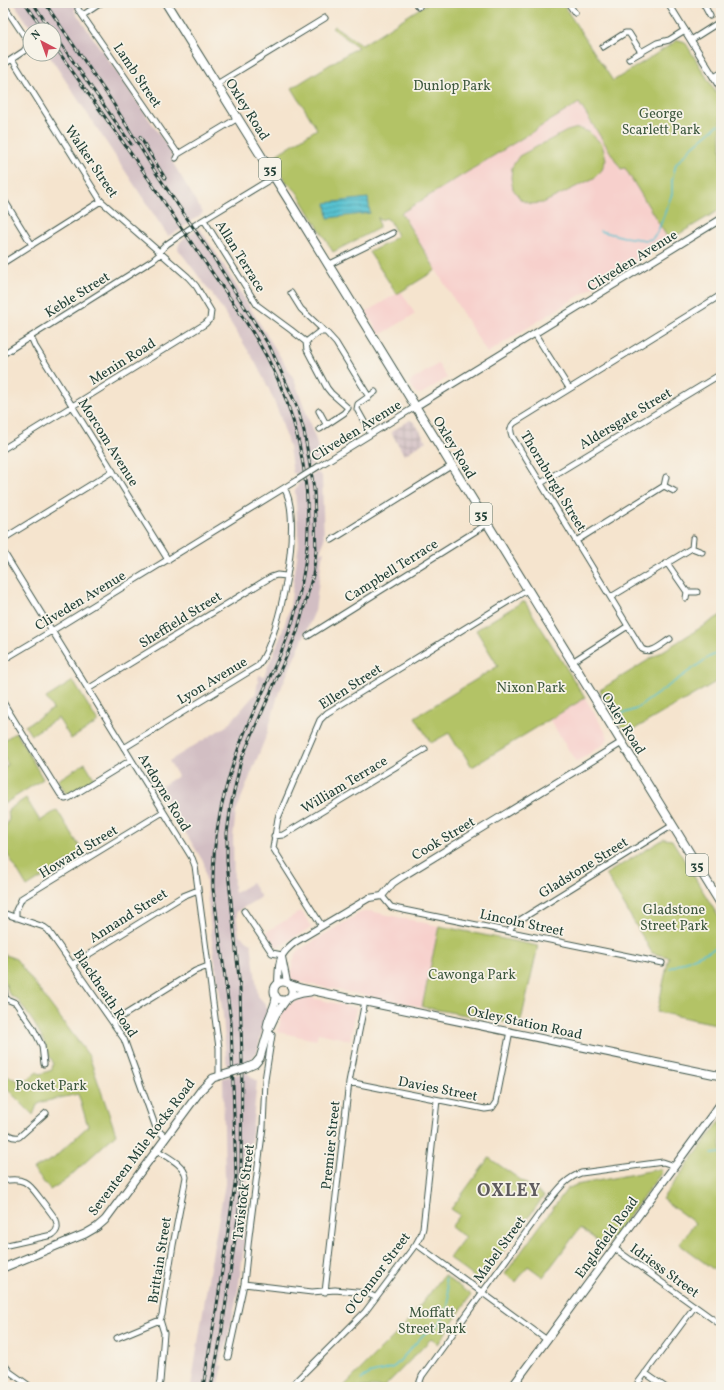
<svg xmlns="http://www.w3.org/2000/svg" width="724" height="1390" viewBox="0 0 724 1390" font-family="Vollkorn,serif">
  <defs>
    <pattern id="industrial-grid" width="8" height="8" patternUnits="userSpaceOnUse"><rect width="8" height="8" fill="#d2bec3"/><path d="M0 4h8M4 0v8" fill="none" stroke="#aa9c9f"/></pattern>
    <pattern id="water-rules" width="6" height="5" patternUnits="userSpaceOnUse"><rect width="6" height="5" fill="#56c1d0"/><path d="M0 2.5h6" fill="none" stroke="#479eaa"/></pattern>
  </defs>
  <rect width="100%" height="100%" fill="#f7f3e8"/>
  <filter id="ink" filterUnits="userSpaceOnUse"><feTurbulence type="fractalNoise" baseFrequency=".025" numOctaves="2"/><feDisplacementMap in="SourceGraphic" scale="8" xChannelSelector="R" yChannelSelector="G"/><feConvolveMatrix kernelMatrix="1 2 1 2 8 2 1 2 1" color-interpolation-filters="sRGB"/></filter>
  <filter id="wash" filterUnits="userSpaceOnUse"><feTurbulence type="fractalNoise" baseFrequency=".012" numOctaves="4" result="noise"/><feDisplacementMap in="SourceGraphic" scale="16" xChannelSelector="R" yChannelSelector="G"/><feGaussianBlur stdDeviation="0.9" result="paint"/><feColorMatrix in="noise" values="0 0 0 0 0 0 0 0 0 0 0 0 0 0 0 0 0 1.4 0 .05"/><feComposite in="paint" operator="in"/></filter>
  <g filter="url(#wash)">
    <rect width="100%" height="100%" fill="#f5e4ce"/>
    <path fill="#f7d0cc" d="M579 103 621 169 625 167 669 240 487 353 401 213Z
      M401 291 415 314 380 335 366 312Z
      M438 364 447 378 421 394 416 393 409 382Z
      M585 698 606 733 608 738 604 744 576 762 550 720Z
      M301 911 312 927 280 946H275L266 932Z
      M370 911 439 926 422 1007 294 981 291 978 292 965 295 955 299 950 360 913Z
      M303 997 312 998 356 1008 350 1040 318 1033 316 1040 278 1032 282 1014 286 1008 294 1002Z"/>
    <path fill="url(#industrial-grid)" d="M410 420 415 423 426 441 404 455 391 432Z"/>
    <path fill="#d2bec3" d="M14 3H80L82 4 74 10 170 150 173 163 203 213 178 231 168 236 48 54H54V30H32Z
      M197 229H200L218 256 294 379 316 440 320 457 316 462 299 474 293 473 289 447 280 416 269 389 254 360 215 298 178 249 179 244 182 240Z
      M317 472 322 476 324 542 320 552H324L322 557 315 611 278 695 267 734 236 811 233 837 234 887 235 893 252 883 261 897 236 912 239 935 251 943 258 996 266 1005 267 1010 257 1052 248 1062 227 1069 223 1015 212 940 204 863 158 788 178 776 169 761 228 725 256 693 259 675 264 676 282 633 290 606 299 544 295 490 299 483Z
      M246 1072 257 1081 248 1173 244 1246 238 1291 226 1347 222 1354 219 1365 223 1366 218 1387H191L210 1267 225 1184 223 1078Z"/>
    <path fill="#b3c366" stroke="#69804d" d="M428 3H562L613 81 678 40 685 42 721 101V209L669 240 625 168 621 169 579 103 401 213 436 270 397 294 369 252 388 243 392 239 397 236 391 222 386 218 380 220 378 217 379 228 333 252 297 192 292 187 286 182 271 158 317 129 292 88 358 47 332 28 334 26 362 45Z
      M578 128 589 132 602 144 606 159 602 170 594 178 543 203 530 204 521 200 513 189 511 178 512 167 519 156 567 131Z
      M522 602H525L585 698 472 767 460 748H458L449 733 431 743 415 717 498 666 476 630Z
      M721 615V679L626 734 600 690Z
      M73 681 98 722 71 739 58 718 31 735 25 726 53 709 46 698Z
      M16 732 43 779 4 804 3 802V768L8 765 3 756V741Z
      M85 763 94 778 67 795 58 780Z
      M26 798 40 821 57 810 83 852 27 887 3 847V830L7 824 9 819 8 810Z
      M664 839 672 840 721 921V1025L657 1012 669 957 652 953 606 874Z
      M439 926 538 946 520 1025 422 1007Z
      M3 954 16 959 89 1056 116 1134 67 1179 50 1190 33 1169 53 1159 88 1126 78 1094 42 1102 37 1105 33 1115 3 1085V1074L23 1083 37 1072 40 1074 52 1070 53 1062 47 1052 44 1042 34 1023 18 1000 9 994 5 982 3 980Z
      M721 1120V1275L679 1244 695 1223 662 1199Z
      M489 1158 544 1196 481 1282 449 1258 465 1237 451 1227 460 1215 451 1209Z
      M660 1169 662 1172 606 1247 580 1228 543 1277 528 1266 516 1282 505 1274 567 1189 576 1185Z
      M444 1275 471 1295 438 1344 431 1339 384 1387H343L405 1325Z"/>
    <path fill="url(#water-rules)" stroke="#3a7f82" d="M368 198 370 213 328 218 326 203Z"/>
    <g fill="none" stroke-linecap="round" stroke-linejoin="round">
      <path stroke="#56c1d0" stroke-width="1.5" d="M600 231 624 237 646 240 652 239 658 231 672 194V180L676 164 691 148 718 125
        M622 714 636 709 709 657 721 652
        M670 968 721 946
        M712 1154 721 1153
        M361 1380C372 1369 383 1373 395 1366L425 1333 434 1329 440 1323 448 1306 449 1297 445 1280 446 1278"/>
    </g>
  </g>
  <g filter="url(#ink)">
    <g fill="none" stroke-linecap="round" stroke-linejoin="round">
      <defs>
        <path id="minor" d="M416 3 419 7
          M568 3 575 13
          M703 3 710 16
          M3 4 27 40 28 45 24 51 3 65
          M78 9 178 154
          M83 15 101 3
          M691 40 721 21
          M603 47 625 33H629L641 52
          M629 59 657 43 669 40 685 30
          M714 77 721 73
          M217 84 325 18
          M176 158 178 154 238 118
          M3 198 32 245
          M204 220 257 305 291 330 306 342 307 350 327 388 331 393 348 408 344 413 320 429
          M3 263 101 201
          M328 265 393 233
          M291 293 301 309 320 327 324 331
          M535 334 569 388
          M31 337 35 346 168 560
          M306 342 319 332H326L336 343 369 397
          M3 354 153 260 159 255 162 249 167 244 195 225 274 177
          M319 411 326 424
          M371 434 357 409 358 404 375 392
          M3 449 205 324 210 319 211 311 196 286 188 277 101 201 12 59
          M319 466 415 407
          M666 477 664 486 674 491
          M541 483 721 374
          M693 538 692 548 702 552
          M3 539 113 471
          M332 540 451 466
          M576 541 664 486
          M3 551 192 858 195 866 219 1048V1076
          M667 563 687 592
          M611 597 692 548
          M686 598 687 592H697
          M308 636 487 524
          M670 639C662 644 651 655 642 649L512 436C510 430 510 427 514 423L721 295
          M3 660 55 629 297 480
          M572 662 628 626
          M88 689 271 577 277 575 286 576
          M3 702 60 794 65 799 69 798 131 760
          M124 748 258 666C280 638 304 518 284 488
          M274 836 283 835 425 749
          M382 896 391 907 399 909 662 963
          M244 911 272 953 282 955
          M3 913 44 927 48 930 124 1039 156 1128 166 1138
          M16 918V910L22 898 163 812
          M322 926 273 848 278 818 320 720 327 713 527 590
          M509 931 512 926 515 923 673 825
          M73 964 183 896 198 890
          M3 986 5 995 3 999
          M4 998 16 1003 33 1028 42 1046 44 1064
          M113 1022 195 971 208 966
          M349 1082 485 1109 492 1108 496 1102 510 1031
          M3 1129C8 1135 11 1138 19 1137L46 1113
          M157 1150C167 1157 184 1164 186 1177L173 1245 162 1315 160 1320 164 1333 160 1382 158 1387
          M3 1181C23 1177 28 1182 39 1197 45 1205 51 1212 56 1220 58 1227 58 1231 52 1235L3 1246
          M416 1244 547 1340
          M614 1248 721 1325
          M244 1284 312 1292 335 1290 366 1293 375 1297
          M325 1292 349 1082 365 1001
          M117 1338 160 1320
          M228 1357 244 1284 249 1236 263 1127 265 1080 272 1035 268 1031
          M3 1363 10 1372 31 1387
          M645 1373 665 1387
          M290 1387 365 1312 416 1244 421 1235 423 1228 437 1100
          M418 1387 422 1376 545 1206C556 1193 564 1179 581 1173L663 1162 675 1166
          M635 1387 695 1306"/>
        <path id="tertiary" d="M668 3 721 89
          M415 407 721 219
          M282 957 287 982
          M278 983C279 963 277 956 295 942L369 898 382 896 393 883 402 877 621 743"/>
        <path id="secondary" d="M274 991a9 9 0 1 1 18 0a9 9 0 1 1-18 0Z
          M289 984 300 988 347 998 721 1076
          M289 997 303 993 310 992
          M267 1027C268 1016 276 1007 276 996
          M246 1068 255 1064 260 1058 268 1031 276 1014 287 999
          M3 1268 85 1234 97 1227 105 1220 201 1090 213 1078 223 1075
          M512 1387 721 1103"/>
        <path id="primary" d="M166 3 288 199 721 904"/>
      </defs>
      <use href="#minor" stroke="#3f564b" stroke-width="7"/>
      <use href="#tertiary" stroke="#3f564b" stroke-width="8"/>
      <use href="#secondary" stroke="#3f564b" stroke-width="9"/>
      <use href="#primary" stroke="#3f564b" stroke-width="10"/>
      <use href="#minor" stroke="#fff" stroke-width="5"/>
      <use href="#tertiary" stroke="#fff" stroke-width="6"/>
      <use href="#secondary" stroke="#fff" stroke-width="7"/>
      <use href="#primary" stroke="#fff" stroke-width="8"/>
      <defs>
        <path id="rail" d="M25 3 44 30
          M33 3 51 30
          M45 3 111 100 156 173 210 252 270 347 297 407 304 431 314 489 316 551 313 575 297 632 241 760 231 805 227 833V862L240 988 242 1060 241 1167 239 1211 221 1336 211 1387
          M54 34 131 144
          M54 45C78 80 103 114 127 148 150 180 171 213 193 245 214 276 237 306 256 338 291 395 308 459 308 526 308 555 302 585 295 613 282 660 255 702 239 747 222 793 212 841 213 889L231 1022 236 1177 217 1305 203 1387
          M140 137 165 178"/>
      </defs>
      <use href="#rail" stroke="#1f3d34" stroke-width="3"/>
      <use href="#rail" stroke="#f7f3e8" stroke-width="1.5" stroke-dasharray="4.5" stroke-linecap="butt"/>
      <defs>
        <path id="minor-bridge" d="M297 480 319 466"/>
        <path id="secondary-bridge" d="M223 1075 246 1068"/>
      </defs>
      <use href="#minor-bridge" stroke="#3f564b" stroke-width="7" stroke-linecap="butt"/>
      <use href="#secondary-bridge" stroke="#3f564b" stroke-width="9" stroke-linecap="butt"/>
      <use href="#minor-bridge" stroke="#fff" stroke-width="5"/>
      <use href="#secondary-bridge" stroke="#fff" stroke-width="7"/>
    </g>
  </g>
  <g text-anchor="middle" stroke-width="3.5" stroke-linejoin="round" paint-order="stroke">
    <g fill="#f7f3e8" stroke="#60746a" stroke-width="1">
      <rect x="259" y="158" width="22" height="22" rx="3"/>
      <rect x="470" y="503" width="22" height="22" rx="3"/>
      <rect x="686" y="854" width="22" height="22" rx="3"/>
    </g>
    <g font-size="13" font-weight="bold" fill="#1f3d34">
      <text x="270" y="174">35</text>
      <text x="481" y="519">35</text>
      <text x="697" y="870">35</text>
    </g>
    <g font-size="14" fill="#1f3d34" stroke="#f7f3e8">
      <text transform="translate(138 75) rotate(56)" y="5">Lamb Street</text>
      <text transform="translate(248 109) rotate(58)" y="5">Oxley Road</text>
      <text transform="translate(92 161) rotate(56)" y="5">Walker Street</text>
      <text transform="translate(241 256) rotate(58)" y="5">Allan Terrace</text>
      <text transform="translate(632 260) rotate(-32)" y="5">Cliveden Avenue</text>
      <text transform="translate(77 294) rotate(-32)" y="5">Keble Street</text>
      <text transform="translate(122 361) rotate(-32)" y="5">Menin Road</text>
      <text transform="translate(625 418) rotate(-31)" y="5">Aldersgate Street</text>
      <text transform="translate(356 430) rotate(-32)" y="5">Cliveden Avenue</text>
      <text transform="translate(109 442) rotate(58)" y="5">Morcom Avenue</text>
      <text transform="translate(455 447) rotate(59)" y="5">Oxley Road</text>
      <text transform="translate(554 481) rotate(59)" y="5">Thornburgh Street</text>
      <text transform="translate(391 570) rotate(-32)" y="5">Campbell Terrace</text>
      <text transform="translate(80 600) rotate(-31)" y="5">Cliveden Avenue</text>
      <text transform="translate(180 619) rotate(-32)" y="5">Sheffield Street</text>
      <text transform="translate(212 680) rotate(-31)" y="5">Lyon Avenue</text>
      <text transform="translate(350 686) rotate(-33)" y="5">Ellen Street</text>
      <text transform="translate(624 723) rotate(58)" y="5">Oxley Road</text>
      <text transform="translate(344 784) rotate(-31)" y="5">William Terrace</text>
      <text transform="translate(165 792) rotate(59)" y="5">Ardoyne Road</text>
      <text transform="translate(443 838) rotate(-31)" y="5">Cook Street</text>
      <text transform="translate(78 851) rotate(-31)" y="5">Howard Street</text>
      <text transform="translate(583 867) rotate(-32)" y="5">Gladstone Street</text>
      <text transform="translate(128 915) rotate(-32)" y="5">Annand Street</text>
      <text transform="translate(522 922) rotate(12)" y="5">Lincoln Street</text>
      <text transform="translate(106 993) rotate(56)" y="5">Blackheath Road</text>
      <text transform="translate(525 1022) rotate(12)" y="5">Oxley Station Road</text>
      <text transform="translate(438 1088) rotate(11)" y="5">Davies Street</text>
      <text transform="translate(330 1145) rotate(-84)" y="5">Premier Street</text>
      <text transform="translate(141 1147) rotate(-53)" y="5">Seventeen Mile Rocks Road</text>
      <text transform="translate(243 1192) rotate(-83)" y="5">Tavistock Street</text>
      <text transform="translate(606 1237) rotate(-54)" y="5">Englefield Road</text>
      <text transform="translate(499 1249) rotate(-54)" y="5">Mabel Street</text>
      <text transform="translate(159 1260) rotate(-81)" y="5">Brittain Street</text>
      <text transform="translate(665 1270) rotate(36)" y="5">Idriess Street</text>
      <text transform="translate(377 1273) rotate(-53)" y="5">O'Connor Street</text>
    </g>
    <g font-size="14" fill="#3d583e" stroke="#f7f3e8">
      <text x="452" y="90">Dunlop Park</text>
      <text x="661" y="118">George<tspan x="661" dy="16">Scarlett Park</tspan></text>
      <text x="531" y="692">Nixon Park</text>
      <text x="674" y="914">Gladstone<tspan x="674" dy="16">Street Park</tspan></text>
      <text x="472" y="979">Cawonga Park</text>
      <text x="51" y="1090">Pocket Park</text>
      <text x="432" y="1317">Moffatt<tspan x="432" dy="16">Street Park</tspan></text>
    </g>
    <g font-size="18" font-weight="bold" letter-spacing="1" fill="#5f5c5f" stroke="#f7f3e8">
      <text x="509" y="1196">OXLEY</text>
    </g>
  </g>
  <rect width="724" height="1390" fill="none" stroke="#f7f3e8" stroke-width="16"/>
  <g transform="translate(42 42) rotate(319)"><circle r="19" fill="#f7f3e8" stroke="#a1aaa0"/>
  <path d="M0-3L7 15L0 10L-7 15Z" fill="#d1495b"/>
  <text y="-6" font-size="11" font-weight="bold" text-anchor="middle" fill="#1f3d34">N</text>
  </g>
</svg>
